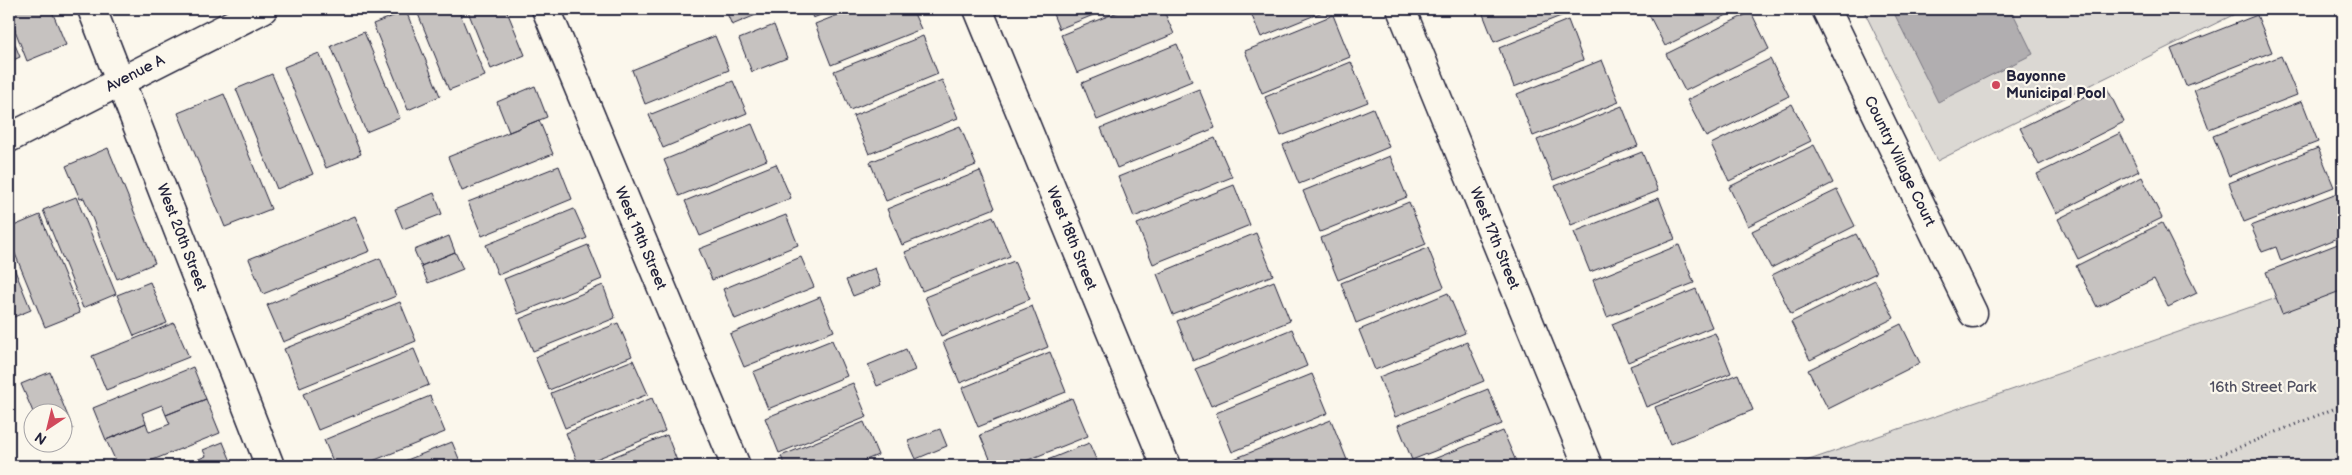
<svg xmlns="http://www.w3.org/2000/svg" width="2352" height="475" viewBox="0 0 2352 475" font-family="'Balsamiq Sans',sans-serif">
  <rect width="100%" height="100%" fill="#fbf7ec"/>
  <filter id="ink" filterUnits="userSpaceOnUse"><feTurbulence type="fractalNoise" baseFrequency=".02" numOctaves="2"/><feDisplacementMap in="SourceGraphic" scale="10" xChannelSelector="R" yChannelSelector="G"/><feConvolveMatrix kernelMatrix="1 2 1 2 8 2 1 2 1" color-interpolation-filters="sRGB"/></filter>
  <g filter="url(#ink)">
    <path fill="#dbd8d3" stroke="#7e7d87" d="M1863 9H2245L1937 161Z
      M2343 275V466H1792Z"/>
    <path fill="#b1aeb0" stroke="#787681" d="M1892 9H2011L2033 54 1938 102Z"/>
    <path fill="#c6c2c0" stroke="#22223b" d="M9 9H51L66 45 27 61 9 15Z
      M416 9H458L485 76 449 90Z
      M467 9H506L525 55 491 69Z
      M725 9H762L763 12 732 25Z
      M809 9H836L813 18Z
      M853 9H912L921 29 831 65 815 24Z
      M1051 9H1108L1059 29Z
      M1125 9H1163L1174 34 1077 73 1061 35Z
      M1249 9H1330L1261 37Z
      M1481 9H1579L1494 42Z
      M1646 9H1739L1665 46Z
      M406 11 440 96 408 110 373 24Z
      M1751 12 1769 49 1685 91 1666 54Z
      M1333 15 1350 57 1262 93 1245 51Z
      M2257 15 2272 52 2186 86 2171 49Z
      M1568 20 1583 60 1514 87 1499 48Z
      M774 25 787 58 752 72 739 39Z
      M9 30 20 57 9 62Z
      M364 32 400 118 366 132 331 46Z
      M715 36 729 70 645 104 632 70Z
      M923 36 938 74 850 110 834 71Z
      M1177 44 1192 81 1097 120 1082 83Z
      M319 53 361 154 326 168 284 67Z
      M2281 56 2297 95 2209 129 2194 90Z
      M1770 59 1789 96 1706 137 1687 100Z
      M1602 60 1619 102 1533 136 1517 94Z
      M1351 62 1368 102 1281 136 1265 97Z
      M272 74 313 174 277 189 236 89Z
      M942 80 958 118 869 154 853 116Z
      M733 81 747 113 663 148 649 115Z
      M535 86 547 117 509 132 497 102Z
      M2106 86 2124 122 2039 165 2020 128Z
      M1199 89 1215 128 1117 168 1101 128Z
      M224 94 271 209 225 227 178 113Z
      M2302 101 2318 142 2229 176 2213 136Z
      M1792 104 1811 141 1729 181 1711 144Z
      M1622 106 1638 146 1553 180 1537 140Z
      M1373 108 1389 147 1299 184 1283 145Z
      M539 120 553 154 462 191 448 157Z
      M752 124 767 160 679 196 664 160Z
      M960 126 976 165 886 201 870 162Z
      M2120 133 2139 171 2056 213 2037 174Z
      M1215 138 1232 177 1134 217 1118 177Z
      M1814 145 1833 183 1748 226 1729 187Z
      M108 148 155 263 117 279 84 198 80 199 66 166Z
      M2318 148 2334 187 2244 222 2229 183Z
      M1642 152 1658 191 1571 225 1555 186Z
      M1390 156 1407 197 1320 232 1303 191Z
      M776 164 791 198 700 236 685 201Z
      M559 166 572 199 482 236 468 202Z
      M980 171 995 208 902 245 887 209Z
      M2142 177 2162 218 2078 259 2058 219Z
      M1234 185 1250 225 1153 264 1137 224Z
      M1837 190 1855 226 1771 268 1752 231Z
      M434 193 442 214 403 229 395 209Z
      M2337 193 2343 207V236L2281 261 2276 247 2262 252 2251 226Z
      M76 197 116 294 83 308 43 210Z
      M1659 198 1675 239 1590 272 1574 232Z
      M1409 202 1426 244 1338 280 1321 238Z
      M574 209 587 238 498 275 486 245Z
      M40 215 80 313 45 327 9 239V228Z
      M786 215 798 245 712 280 699 249Z
      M355 216 370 251 263 294 249 259Z
      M993 216 1010 256 922 291 905 252Z
      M2162 223 2197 293 2168 307 2154 279 2097 307 2076 266Z
      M1256 233 1273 275 1173 315 1157 274Z
      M1856 234 1876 273 1791 314 1772 275Z
      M449 236 455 252 421 266 414 250Z
      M2343 242V290L2282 313 2266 272Z
      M588 245 602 279 518 314 504 279Z
      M1679 245 1694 283 1607 317 1593 280Z
      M1428 248 1444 287 1356 323 1341 283Z
      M455 252 463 269 428 283 421 266Z
      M9 256 31 310 9 319Z
      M801 257 814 287 735 319 723 289Z
      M380 258 396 296 283 342 267 305Z
      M1014 261 1030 299 941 336 925 297Z
      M875 268 881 285 853 296 846 280Z
      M1875 280 1894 318 1810 360 1791 322Z
      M1274 281 1290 321 1193 361 1177 321Z
      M150 282 167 323 134 336 117 295Z
      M603 285 615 318 533 351 520 319Z
      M1696 289 1712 327 1628 362 1612 324Z
      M1448 293 1465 333 1375 370 1359 330Z
      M820 297 834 331 744 367 730 334Z
      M400 302 416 341 300 388 284 349Z
      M1032 306 1048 347 960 383 943 342Z
      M174 323 189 357 106 390 92 356Z
      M618 323 632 356 549 390 535 357Z
      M1901 324 1920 363 1828 409 1808 370Z
      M1292 329 1307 366 1211 406 1195 369Z
      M1715 333 1731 373 1646 407 1630 366Z
      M832 340 847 376 768 409 753 372Z
      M1467 342 1484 381 1395 417 1379 377Z
      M414 349 429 385 318 430 303 394Z
      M906 349 915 370 877 386 868 365Z
      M1050 352 1066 392 978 427 962 388Z
      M633 360 648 394 565 428 551 393Z
      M193 367 206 399 166 415 162 405 142 413 146 423 106 440 93 408Z
      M50 372 73 429 62 433V412H33L21 384Z
      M1312 374 1328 413 1232 452 1216 413Z
      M1738 374 1753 410 1670 444 1655 407Z
      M853 383 867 417 779 453 765 418Z
      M1488 389 1502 424 1412 460 1398 425Z
      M430 396 445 432 360 466H335L324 440Z
      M652 398 665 431 579 466 566 433Z
      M1072 398 1088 436 1013 466H993L980 435Z
      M206 399 220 433 138 466H118L106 440 146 423 149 432 170 424 166 415Z
      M1331 420 1347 460 1332 466H1237L1234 459Z
      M864 422 878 455 851 466H785L781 456Z
      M940 429 947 446 916 459 908 441Z
      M1503 431 1518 466H1419V465Z
      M667 435 679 466H591Z
      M223 442 233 466H182L206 456 203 450Z
      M452 442 462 466H392Z
      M1089 443 1099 466H1033Z"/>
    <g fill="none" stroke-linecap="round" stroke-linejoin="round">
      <defs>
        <path id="minor" d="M92 9 270 466
          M546 9 736 466
          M978 9 1166 466
          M1401 9 1588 466
          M1826 9 1973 313"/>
        <path id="tertiary" d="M9 138 263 9"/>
      </defs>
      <use href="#minor" stroke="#22223b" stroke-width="31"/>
      <use href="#tertiary" stroke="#22223b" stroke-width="31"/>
      <path stroke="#22223b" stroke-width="3" stroke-dasharray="1 4" stroke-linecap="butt" d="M2193 466 2343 405"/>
      <use href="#minor" stroke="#fbf7ec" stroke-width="28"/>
      <use href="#tertiary" stroke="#fbf7ec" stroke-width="28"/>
    </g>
  </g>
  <circle fill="#d1495b" stroke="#fbf7ec" stroke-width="2" cx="1996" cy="85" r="5"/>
  <g text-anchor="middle" stroke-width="4.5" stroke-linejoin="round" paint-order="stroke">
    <g font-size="15" fill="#22223b" stroke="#fbf7ec">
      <text transform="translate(135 73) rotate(-27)" y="5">Avenue A</text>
      <text transform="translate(1900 161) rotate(64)" y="5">Country Village Court</text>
      <text transform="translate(182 237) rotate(69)" y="5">West 20th Street</text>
      <text transform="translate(641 238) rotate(67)" y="5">West 19th Street</text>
      <text transform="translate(1072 238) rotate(68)" y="5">West 18th Street</text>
      <text transform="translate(1495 238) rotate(68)" y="5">West 17th Street</text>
    </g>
    <g font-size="15" font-weight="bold" fill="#22223b" stroke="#fbf7ec" text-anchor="start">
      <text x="2006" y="81">Bayonne<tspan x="2006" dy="17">Municipal Pool</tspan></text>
    </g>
    <g font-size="15" fill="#505061" stroke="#fbf7ec">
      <text x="2263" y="392">16th Street Park</text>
    </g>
  </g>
  <rect width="2352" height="475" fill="none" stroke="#fbf7ec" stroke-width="30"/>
  <rect x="15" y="15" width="2322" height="445" fill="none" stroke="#22223b" stroke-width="2" filter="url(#ink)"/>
  <g transform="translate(48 428) rotate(215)"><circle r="24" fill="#fbf7ec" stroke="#a4a2a5"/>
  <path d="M0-4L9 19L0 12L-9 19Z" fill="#d1495b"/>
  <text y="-8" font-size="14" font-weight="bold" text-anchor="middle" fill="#22223b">N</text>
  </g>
</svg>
